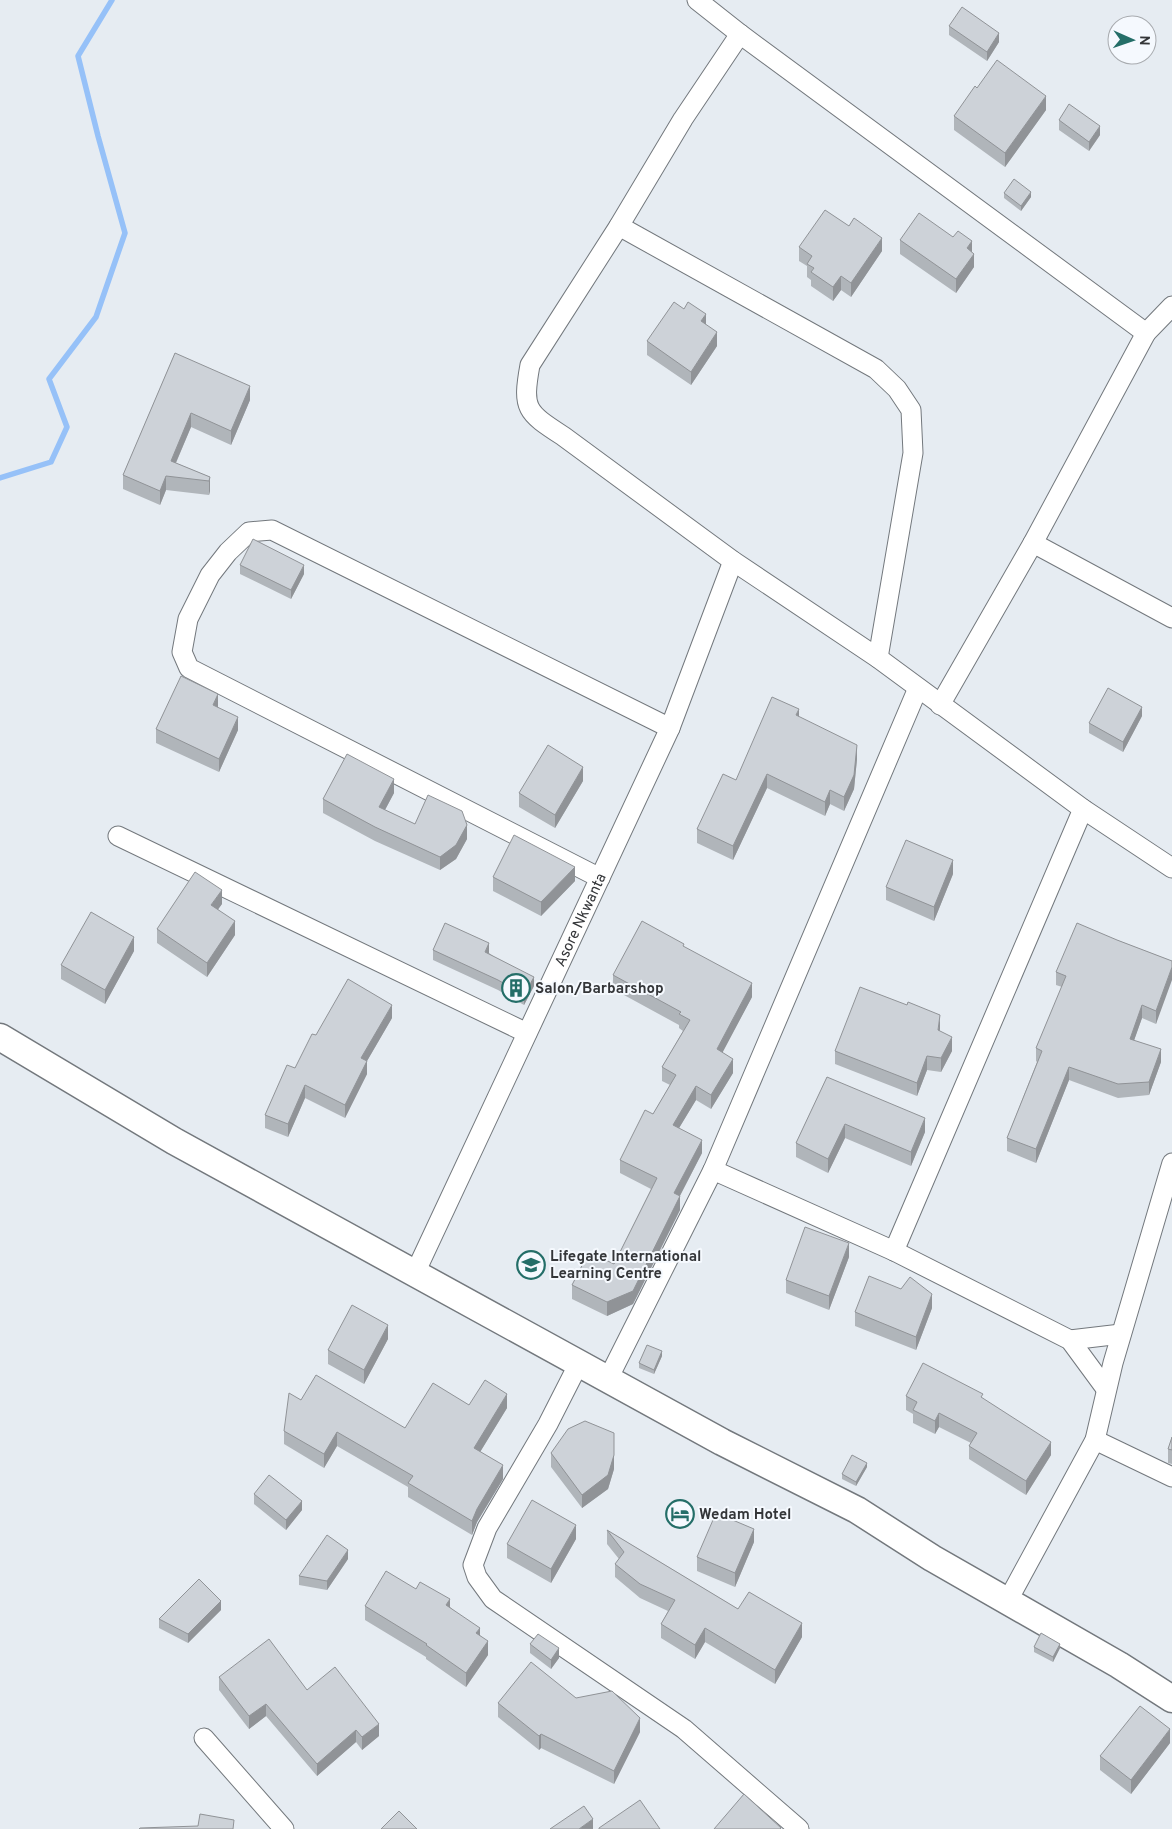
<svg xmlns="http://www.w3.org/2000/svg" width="1172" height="1829" viewBox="0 0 1172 1829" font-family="Overpass,sans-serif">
  <rect width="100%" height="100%" fill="#e6ecf2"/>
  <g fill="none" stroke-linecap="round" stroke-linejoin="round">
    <path stroke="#96c1f8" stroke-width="5.5" d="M0 478 51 462 67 427 49 379 96 317 125 233 98 136 78 56 112 0"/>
    <defs>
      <g id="street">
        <path d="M697 0 740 34 1146 333"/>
        <path d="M740 34 683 119 619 226 530 365C522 409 526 412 563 436L733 561 878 658 1083 809 1172 868"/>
        <path d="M619 226 876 369 897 389 911 410 913 453 878 658"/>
        <path d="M1033 543 1172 618"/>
        <path d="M940 705 1033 543 1146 333 1172 306"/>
        <path d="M118 836 527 1033"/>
        <path d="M600 878 189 668 182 652 188 619 210 575 228 552 249 532 272 530 670 728"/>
        <path d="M713 1170 894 1251 1070 1340 1106 1389"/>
        <path d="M894 1251 1083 809"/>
        <path id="s1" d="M415 1273 670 728 733 561"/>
        <path d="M1070 1340 1121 1334"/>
        <path d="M579 1363 548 1424 487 1528 473 1565 477 1577 493 1599 684 1729 799 1829"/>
        <path d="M608 1379 713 1170 918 688"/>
        <path d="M1095 1440 1172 1477"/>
        <path d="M1007 1602 1095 1440 1113 1363 1172 1163"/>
        <path d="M204 1738 284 1829"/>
      </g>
      <path id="secondary" d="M0 1037 174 1141 722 1442 857 1510 932 1558 1119 1665 1172 1699"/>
    </defs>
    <use href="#street" stroke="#73787d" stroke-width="21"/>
    <use href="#secondary" stroke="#73787d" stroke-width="29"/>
    <use href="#street" stroke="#fff" stroke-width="19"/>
    <use href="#secondary" stroke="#fff" stroke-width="26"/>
  </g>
  <path fill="#b0b5ba" d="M949 26 999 42 987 61 949 35Z
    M977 88 1046 110 1005 167 954 130V116Z
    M1059 120 1100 135 1089 151 1059 130Z
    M1004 193 1031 197 1021 211 1004 198Z
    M900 240 972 252 974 267 956 293 900 254Z
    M799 247 882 251 851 297 841 290 833 301 811 286V280L807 277V266L799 261Z
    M647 341 717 346 691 385 647 355Z
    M175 353 250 400 231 445 191 427 176 463 210 477V491L209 495 166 490 160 505 123 489V475Z
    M240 565 304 574 291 599 240 574Z
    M218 707 238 730 219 772 156 743V729Z
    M1142 716 1123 752 1089 733V723Z
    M799 717 857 759 854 789 844 811 830 804 825 816 767 788 733 860 697 843V829L736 780Z
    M583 781 555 828 519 807V793Z
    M394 793 385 810 415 824 467 839 456 859 440 870 375 841 323 813V799Z
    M953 874 934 921 886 900V887Z
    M493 877 575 881 541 916 493 891Z
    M222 904 218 909 235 935 207 977 157 943V929Z
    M1117 940 1172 961 1156 1024 1142 1018 1134 1040 1161 1062 1149 1095 1118 1098 1069 1080 1036 1163 1007 1151V1138L1037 1062 1036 1061V1048L1062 987 1056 985V972Z
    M684 947 752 997 722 1052 733 1073 711 1109 696 1100 679 1128 702 1153 680 1196V1210L633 1304 607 1316 572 1299V1285L614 1264 651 1189 620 1173V1160L653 1114 670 1085 662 1081V1067L683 1031 679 1028V1025L613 989V975Z
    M433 950 489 953 534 986 524 1005 498 990 433 960Z
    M134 951 105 1004 61 979V965Z
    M392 1018 367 1061V1074L345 1118 305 1098 288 1137 265 1128V1115L316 1035Z
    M940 1031 952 1051 941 1072 927 1070 917 1096 835 1064V1051Z
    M827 1077 925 1132 911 1166 845 1138 828 1173 796 1157V1143Z
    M849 1257 829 1310 786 1293V1280Z
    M901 1289 932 1308 916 1350 855 1326V1312Z
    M388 1339 364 1384 328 1364V1350Z
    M662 1356 654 1374 639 1368V1363Z
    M906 1396 983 1399 1051 1455 1026 1495 969 1459V1446L971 1443 939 1427 935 1434 913 1423V1414L906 1410Z
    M301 1400 405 1428 469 1405 507 1408 480 1452 503 1479 477 1522 472 1535 408 1497V1487L337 1446 324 1468 284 1444V1431Z
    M1172 1437V1464L1168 1463V1449Z
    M551 1453 614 1469 608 1489 582 1508 551 1467Z
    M867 1467 856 1486 842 1479V1474Z
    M254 1494 302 1510 286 1530 254 1504Z
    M607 1530 738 1609 802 1637 775 1684 705 1642 695 1659 661 1638V1624L668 1611 640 1598 615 1577V1564L619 1559 607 1544Z
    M576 1539 551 1583 507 1558V1544Z
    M754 1542 735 1587 697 1571V1557Z
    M348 1559 327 1590 299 1585V1576Z
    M416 1589 450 1607 480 1635 488 1655 466 1687 426 1659V1657L365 1620V1606Z
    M221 1610 188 1643 159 1628V1619Z
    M530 1644 559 1658 551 1669 530 1653Z
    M1034 1647 1060 1648 1053 1662 1034 1652Z
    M219 1677 307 1690 379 1736 362 1750 356 1742 317 1776 266 1716 249 1729 219 1690Z
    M576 1698 640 1732 614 1784 541 1748 539 1750 498 1717V1703Z
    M1170 1743 1131 1794 1100 1770V1756Z"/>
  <path fill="#909397" d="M999 33V42L987 61V52Z
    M1046 96V110L1005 167V153Z
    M1100 126V135L1089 151V142Z
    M1031 192V197L1021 211V206Z
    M882 238V251L851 297V283Z
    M972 241V255L967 248Z
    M974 254V267L956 293V279Z
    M841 276V290L833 301V287Z
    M706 314V328L701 321Z
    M717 332V346L691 385V372Z
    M250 386V400L231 445V431Z
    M191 413V427L171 474V461Z
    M166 476V490L160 505V491Z
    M210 477V491L209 495V481Z
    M304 565V574L291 599V590Z
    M218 694V708L213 705Z
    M1142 707V716L1123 752V742Z
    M799 709V722L796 715Z
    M238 717V730L219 772V759Z
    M857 745V759L854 789 844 811V797Z
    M583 767V781L555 828V815Z
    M767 774V788L733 860V846Z
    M394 779V793L379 821V807Z
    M830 790V804L825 816V802Z
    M467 825V839L456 859 440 870V857Z
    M953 860V874L934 921V907Z
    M575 867V881L541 916V902Z
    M222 890V904L211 919V905Z
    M235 921V935L207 977V963Z
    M134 937V951L105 1004V990Z
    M489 943V953L485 961V952Z
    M1172 967V980L1156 1024V1011Z
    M534 977V986L524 1005V995Z
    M752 983V997L717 1063V1049Z
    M392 1005V1018L367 1061V1074L345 1118V1105L361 1058Z
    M1142 1005V1018L1130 1052V1039Z
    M940 1015V1029L938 1043V1030Z
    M952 1037V1051L941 1072V1058Z
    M1161 1049V1062L1149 1095V1082Z
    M927 1056V1070L917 1096V1083Z
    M733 1059V1073L711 1109V1095Z
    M1069 1067V1080L1036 1163V1149Z
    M305 1085V1098L288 1137V1124Z
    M696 1086V1100L673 1138V1125Z
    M925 1118V1132L911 1166V1152Z
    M845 1124V1138L828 1173V1159Z
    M702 1140V1153L674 1207V1193Z
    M680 1196V1210L633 1304 607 1316V1302Z
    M849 1243V1257L829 1310V1296Z
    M932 1294V1308L916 1350V1337Z
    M388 1325V1339L364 1384V1370Z
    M662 1351V1356L654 1374V1370Z
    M507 1394V1408L474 1462V1448Z
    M939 1413V1427L935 1434V1421Z
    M337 1432V1446L324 1468V1454Z
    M1051 1442V1455L1026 1495V1481Z
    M614 1455V1469L608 1489 582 1508V1495Z
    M867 1463V1467L856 1486V1482Z
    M503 1465V1479L477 1522 472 1535V1521L477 1509Z
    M302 1501V1510L286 1530V1520Z
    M576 1525V1539L551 1583V1569Z
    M754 1529V1542L735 1587V1573Z
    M348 1550V1559L327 1590V1581Z
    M450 1599V1613L446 1605Z
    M221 1601V1610L188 1643V1634Z
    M802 1623V1637L775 1684V1670Z
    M480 1628V1642L476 1633Z
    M705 1628V1642L695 1659V1645Z
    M488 1641V1655L466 1687V1673Z
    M1060 1644V1648L1053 1662V1657Z
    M559 1648V1658L551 1669V1660Z
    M266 1704V1716L249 1729V1716Z
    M640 1718V1732L614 1784V1771Z
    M379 1724V1736L362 1750V1737Z
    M1170 1729V1743L1131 1794V1780Z
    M356 1730V1742L317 1776V1764Z
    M541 1734V1748L539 1750V1736Z
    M593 1819V1829H579Z"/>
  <path fill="#cdd2d8" stroke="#909397" d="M962 7 999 33 987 52 949 26Z
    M997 60 1046 96 1005 153 954 116 975 86 977 88Z
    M1069 104 1100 126 1089 142 1059 120Z
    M1014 179 1031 192 1021 206 1004 193Z
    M825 210 849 226 854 218 882 238 851 283 841 276 833 287 811 272 814 268 807 264 812 256 799 247Z
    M919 213 953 237 958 231 972 241 967 248 974 254 956 279 900 240Z
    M674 302 684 309 688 302 706 314 701 321 717 332 691 372 647 341Z
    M175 353 250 386 231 431 191 413 171 461 210 477 209 481 166 476 160 491 123 475Z
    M253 539 304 565 291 590 240 565Z
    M181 676 218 694 213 705 238 717 219 759 156 729Z
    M1108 688 1142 707 1123 742 1089 723Z
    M772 697 799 709 796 715 857 745 854 775 844 797 830 790 825 802 767 774 733 846 697 829 723 774 736 780Z
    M548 745 583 767 555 815 519 793Z
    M347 754 394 779 379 807 415 824 428 795 462 811 467 825 456 845 440 857 375 827 323 799Z
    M514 835 575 867 541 902 493 877Z
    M906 840 953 860 934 907 886 887Z
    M195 872 222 890 211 905 235 921 207 963 157 929Z
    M91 912 134 937 105 990 61 965Z
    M642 921 684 944 683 946 752 983 717 1049 733 1059 711 1095 696 1086 673 1125 702 1140 674 1193 680 1196 633 1291 607 1302 572 1285 589 1252 614 1264 657 1178 620 1160 645 1110 653 1114 676 1075 662 1067 690 1020 679 1014 681 1012 613 975Z
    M445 923 489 943 485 952 534 977 524 995 498 980 433 950Z
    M1077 923 1117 940 1172 961V967L1156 1011 1142 1005 1130 1039 1161 1049 1149 1082 1118 1084 1069 1067 1036 1149 1007 1138 1042 1051 1036 1048 1066 976 1056 972Z
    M348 979 392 1005 361 1058 367 1061 345 1105 305 1085 288 1124 265 1115 287 1065 295 1068 312 1034 316 1035Z
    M860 987 907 1005 908 1002 940 1015 938 1030 952 1037 941 1058 927 1056 917 1083 835 1051Z
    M827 1077 925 1118 911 1152 845 1124 828 1159 796 1143Z
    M805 1227 849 1243 829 1296 786 1280Z
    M869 1276 901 1289 910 1277 932 1294 916 1337 855 1312Z
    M352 1305 388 1325 364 1370 328 1350Z
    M647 1345 662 1351 654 1370 639 1363Z
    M923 1363 983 1394 981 1397 1051 1442 1026 1481 969 1446 977 1433 939 1413 935 1421 913 1410 917 1402 906 1396Z
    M316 1375 405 1428 433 1383 469 1405 485 1380 507 1394 474 1448 503 1465 477 1509 472 1521 408 1483 413 1476 337 1432 324 1454 284 1431 289 1393 301 1400Z
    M585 1421 614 1433V1455L608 1475 582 1495 551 1453 568 1429Z
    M1172 1437V1450L1168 1449Z
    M852 1455 867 1463 856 1482 842 1474Z
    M269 1475 302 1501 286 1520 254 1494Z
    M532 1500 576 1525 551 1569 507 1544Z
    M716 1513 754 1529 735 1573 697 1557Z
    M607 1530 738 1609 749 1592 802 1623 775 1670 705 1628 695 1645 661 1624 675 1600 640 1584 615 1564 624 1552Z
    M327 1535 348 1550 327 1581 299 1576Z
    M386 1571 416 1589 420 1582 450 1599 446 1605 480 1628 476 1633 488 1641 466 1673 426 1645 427 1644 365 1606Z
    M199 1579 221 1601 188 1634 159 1619Z
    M1041 1633 1060 1644 1053 1657 1034 1647Z
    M538 1634 559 1648 551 1660 530 1644Z
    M269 1639 307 1690 335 1667 379 1724 362 1737 356 1730 317 1764 266 1704 249 1716 219 1677Z
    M531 1662 576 1698 612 1691 640 1718 614 1771 541 1734 539 1736 498 1703Z
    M1140 1706 1170 1729 1131 1780 1100 1756Z
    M744 1794 781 1828 780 1829H714Z
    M640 1800 660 1829H599V1828Z
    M584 1806 593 1819 579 1829H550Z
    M399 1811 417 1829H381Z
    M200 1814 234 1820 233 1829H139L140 1828 198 1826Z"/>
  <defs>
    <symbol id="building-ring" viewBox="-11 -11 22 22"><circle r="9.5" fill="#f5f9fe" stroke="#246e68" stroke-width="1.5"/><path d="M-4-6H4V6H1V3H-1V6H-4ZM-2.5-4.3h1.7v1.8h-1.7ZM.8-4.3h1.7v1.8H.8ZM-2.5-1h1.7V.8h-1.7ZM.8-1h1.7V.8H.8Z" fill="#246e68"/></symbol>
    <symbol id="school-ring" viewBox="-11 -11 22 22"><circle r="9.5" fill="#f5f9fe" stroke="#246e68" stroke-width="1.5"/><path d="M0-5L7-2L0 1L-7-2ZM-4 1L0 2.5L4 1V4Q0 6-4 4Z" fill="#246e68"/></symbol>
    <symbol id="hotel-ring" viewBox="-11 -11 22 22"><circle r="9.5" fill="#f5f9fe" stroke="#246e68" stroke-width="1.5"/><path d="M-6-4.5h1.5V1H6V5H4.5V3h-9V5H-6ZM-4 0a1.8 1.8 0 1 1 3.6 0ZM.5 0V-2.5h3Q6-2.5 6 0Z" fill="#246e68"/></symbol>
  </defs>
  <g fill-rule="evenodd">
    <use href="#building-ring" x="500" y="972" width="32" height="32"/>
    <use href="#school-ring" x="515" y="1249" width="32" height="32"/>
    <use href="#hotel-ring" x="664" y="1498" width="32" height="32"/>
  </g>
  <g text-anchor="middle" stroke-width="4" stroke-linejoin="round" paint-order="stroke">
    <g font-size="15" fill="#343639" stroke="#f5f9fe">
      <text dy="5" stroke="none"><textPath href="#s1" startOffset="390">Asore Nkwanta</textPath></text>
    </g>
    <g font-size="15" font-weight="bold" fill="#343639" stroke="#f5f9fe" text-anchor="start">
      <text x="535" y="993">Salon/Barbarshop</text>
      <text x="550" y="1261">Lifegate International<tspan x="550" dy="17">Learning Centre</tspan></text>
      <text x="699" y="1519">Wedam Hotel</text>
    </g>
  </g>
  <g transform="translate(1132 40) rotate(92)"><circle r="24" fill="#f5f9fe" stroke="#a8abaf"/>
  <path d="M0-4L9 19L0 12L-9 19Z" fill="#246e68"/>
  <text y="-8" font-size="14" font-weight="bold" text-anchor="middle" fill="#343639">N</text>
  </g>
</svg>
